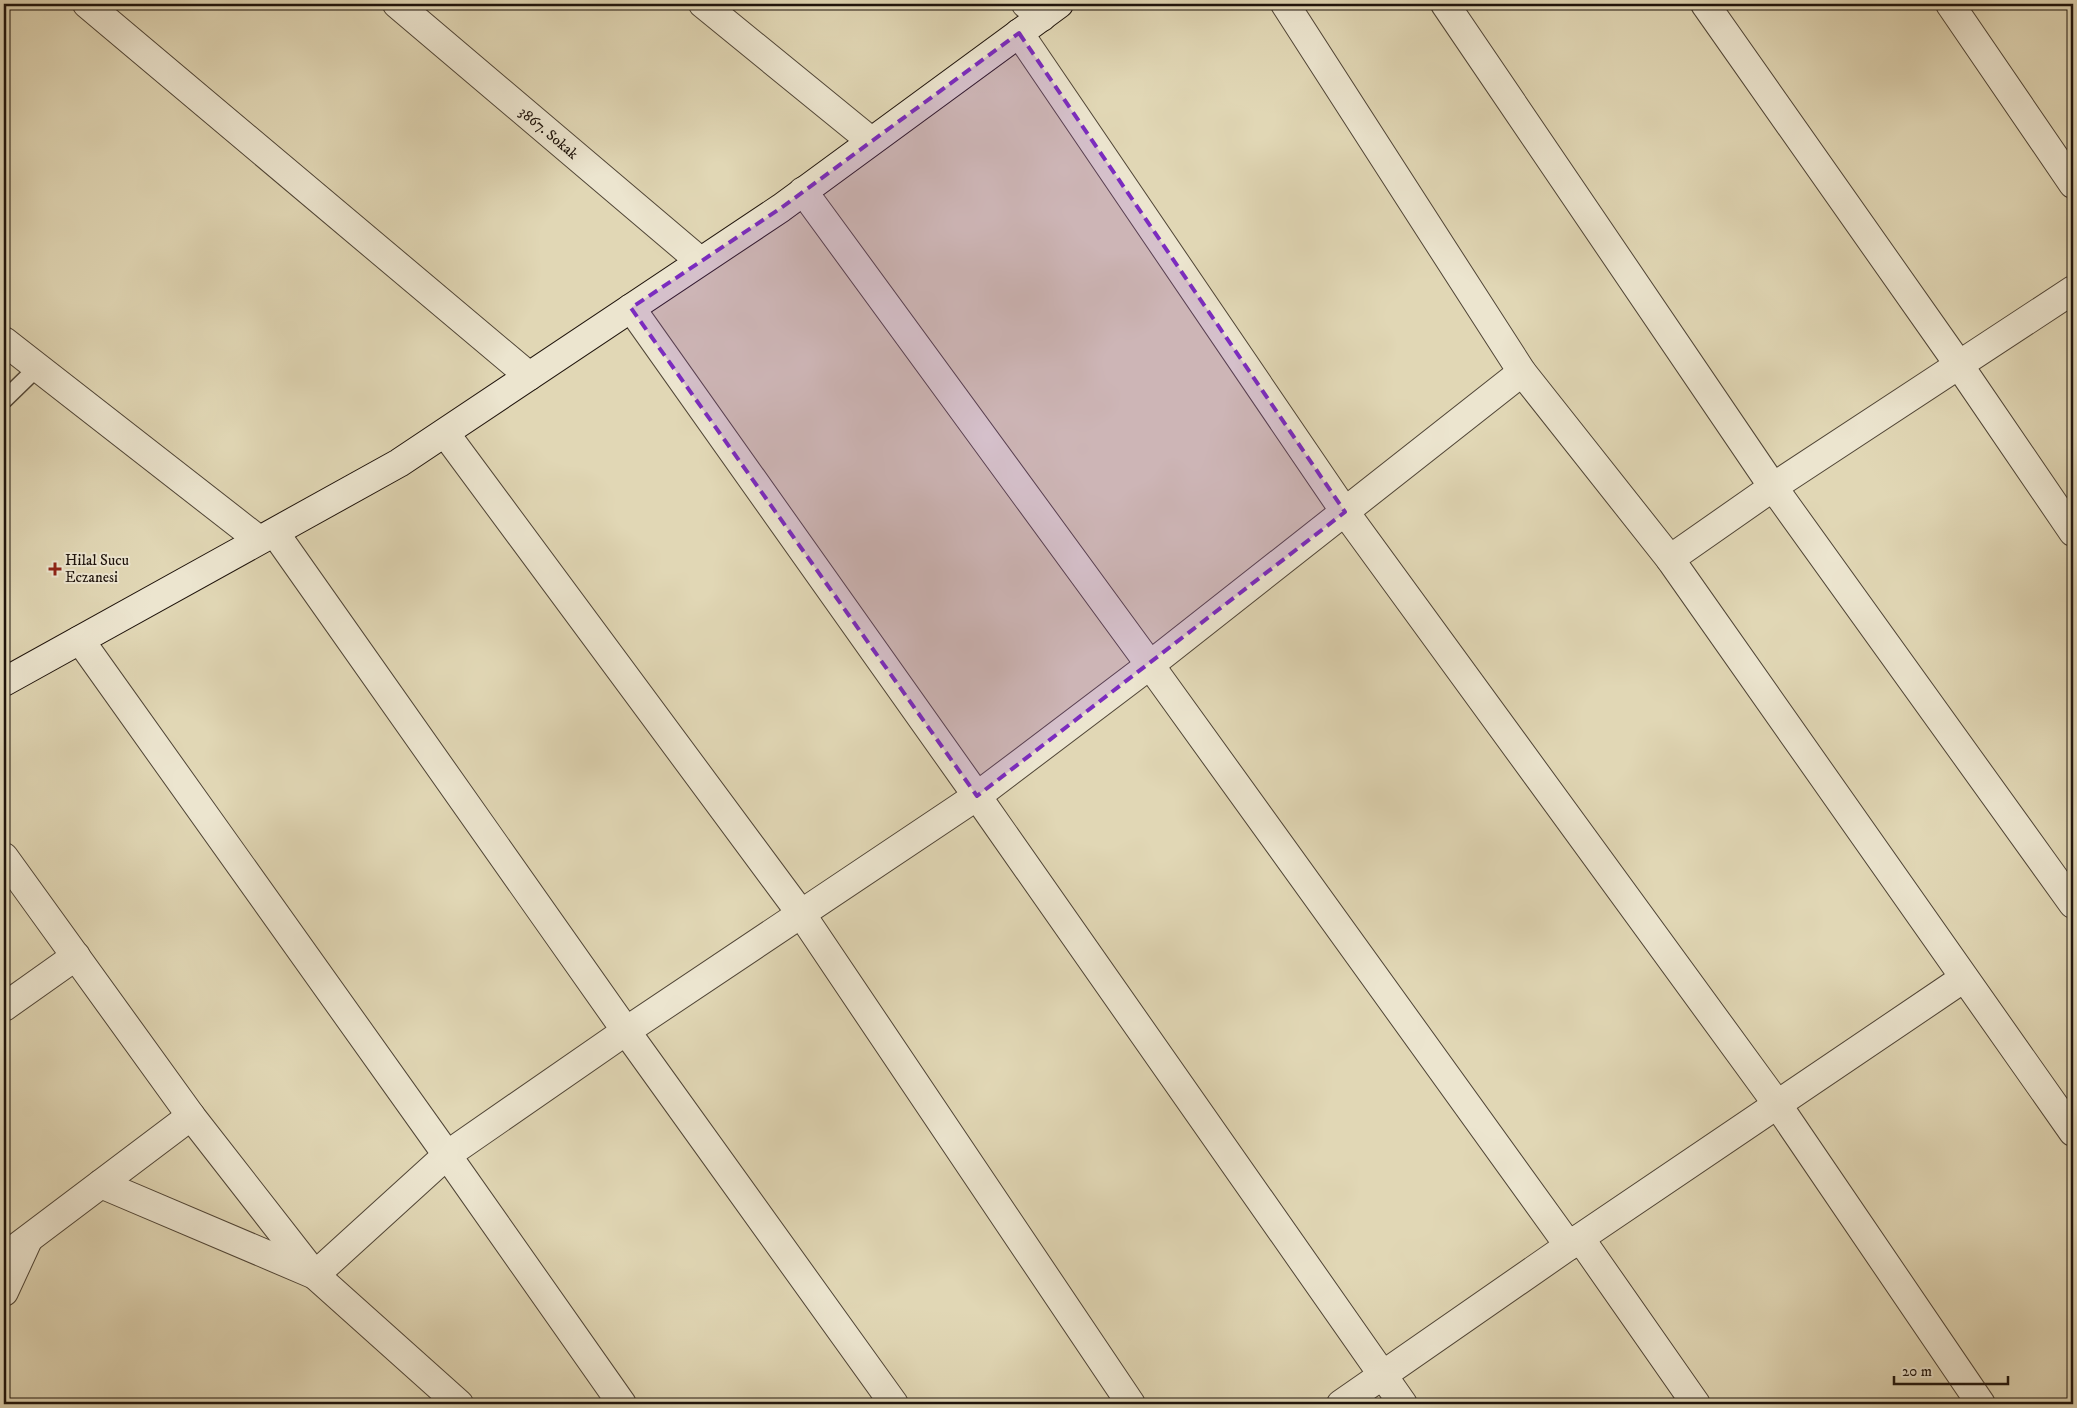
<svg xmlns="http://www.w3.org/2000/svg" width="2077" height="1408" viewBox="0 0 2077 1408" font-family="'IM FELL DW Pica',serif">
  <rect width="100%" height="100%" fill="#e1d7b5"/>
  <filter id="stains"><feTurbulence type="fractalNoise" baseFrequency=".004" numOctaves="4"/><feColorMatrix values="0 0 0 0 .2 0 0 0 0 .09 0 0 0 0 .02 0 0 0 .5 -.17"/></filter>
  <radialGradient id="worn" r=".72"><stop offset=".6" stop-color="#630" stop-opacity="0"/><stop offset="1" stop-color="#630" stop-opacity=".3"/></radialGradient>
  <g fill="none" stroke-linecap="round" stroke-linejoin="round">
    <defs>
      <path id="lane" d="M4 400 38 367"/>
      <g id="street">
        <path d="M87 4 529 376"/>
        <path id="s1" d="M397 4 700 261"/>
        <path d="M703 4 871 141"/>
        <path d="M1026 4 1042 17"/>
        <path d="M1285 4 1522 372 1670 559 1773 487 2073 290"/>
        <path d="M1445 4 1773 487 2073 904"/>
        <path d="M1705 4 1959 365 2073 532"/>
        <path d="M1950 4 2073 184"/>
        <path d="M1019 33 1345 512 1777 1104 1981 1404"/>
        <path d="M803 191 1150 665 1569 1246"/>
        <path d="M631 308 977 796 1403 1404"/>
        <path d="M4 341 259 540"/>
        <path d="M445 433 802 915 1131 1404"/>
        <path d="M275 533 626 1031 894 1404"/>
        <path d="M1670 559 2073 1132"/>
        <path d="M80 640 447 1155 622 1404"/>
        <path d="M4 857 191 1116 315 1275 459 1404"/>
        <path d="M4 1007 76 956"/>
        <path d="M101 1184 315 1275 447 1155 626 1031 977 796 1150 665 1522 372"/>
        <path d="M1580 1238 1696 1404"/>
        <path d="M4 1257 191 1116"/>
        <path d="M4 1292 28 1240"/>
        <path d="M1341 1404 1580 1238 1964 978"/>
      </g>
      <path id="secondary" d="M4 682 399 463 781 208 1059 4"/>
    </defs>
    <use href="#lane" stroke="#504536" stroke-width="19"/>
    <use href="#street" stroke="#504536" stroke-width="30"/>
    <use href="#secondary" stroke="#1f140c" stroke-width="30"/>
    <use href="#lane" stroke="#ece5cf" stroke-width="16"/>
    <use href="#street" stroke="#ece5cf" stroke-width="28"/>
    <use href="#secondary" stroke="#ece5cf" stroke-width="28"/>
  </g>
  <path fill="#7b2cbf" fill-opacity="0.2" stroke="#7b2cbf" stroke-width="4" stroke-dasharray="10 6" stroke-linejoin="round" d="M1019 33 1345 512 977 796 631 308 781 208Z"/>
  <path fill="#8f2418" stroke="#ece5cf" stroke-width="2" d="M52.5 561.5h5v5h5v5h-5v5h-5v-5h-5v-5h5z"/>
  <g text-anchor="middle" stroke-width="4" stroke-linejoin="round" paint-order="stroke">
    <g font-size="15" fill="#1f140c" stroke="#ece5cf">
      <text dy="5" stroke="none"><textPath href="#s1" startOffset="199">3867. Sokak</textPath></text>
    </g>
    <g font-size="15" fill="#1f140c" stroke="#ece5cf" text-anchor="start">
      <text x="65" y="565">Hilal Sucu<tspan x="65" dy="17">Eczanesi</tspan></text>
    </g>
  </g>
  <rect width="2077" height="1408" fill="none" stroke="#e1d7b5" stroke-width="20"/>
  <rect x="5" y="5" width="2067" height="1398" fill="none" stroke="#1f140c" stroke-width="2.5"/>
  <rect x="10" y="10" width="2057" height="1388" fill="none" stroke="#1f140c"/>
  <path d="M1894 1376v8h114v-8" fill="none" stroke="#1f140c" stroke-width="2.5"/>
  <text x="1902" y="1376" font-size="15" fill="#1f140c" stroke="#ece5cf" stroke-width="4" paint-order="stroke">20 m</text>
  <rect width="100%" height="100%" filter="url(#stains)"/>
  <rect width="100%" height="100%" fill="url(#worn)"/>
</svg>
